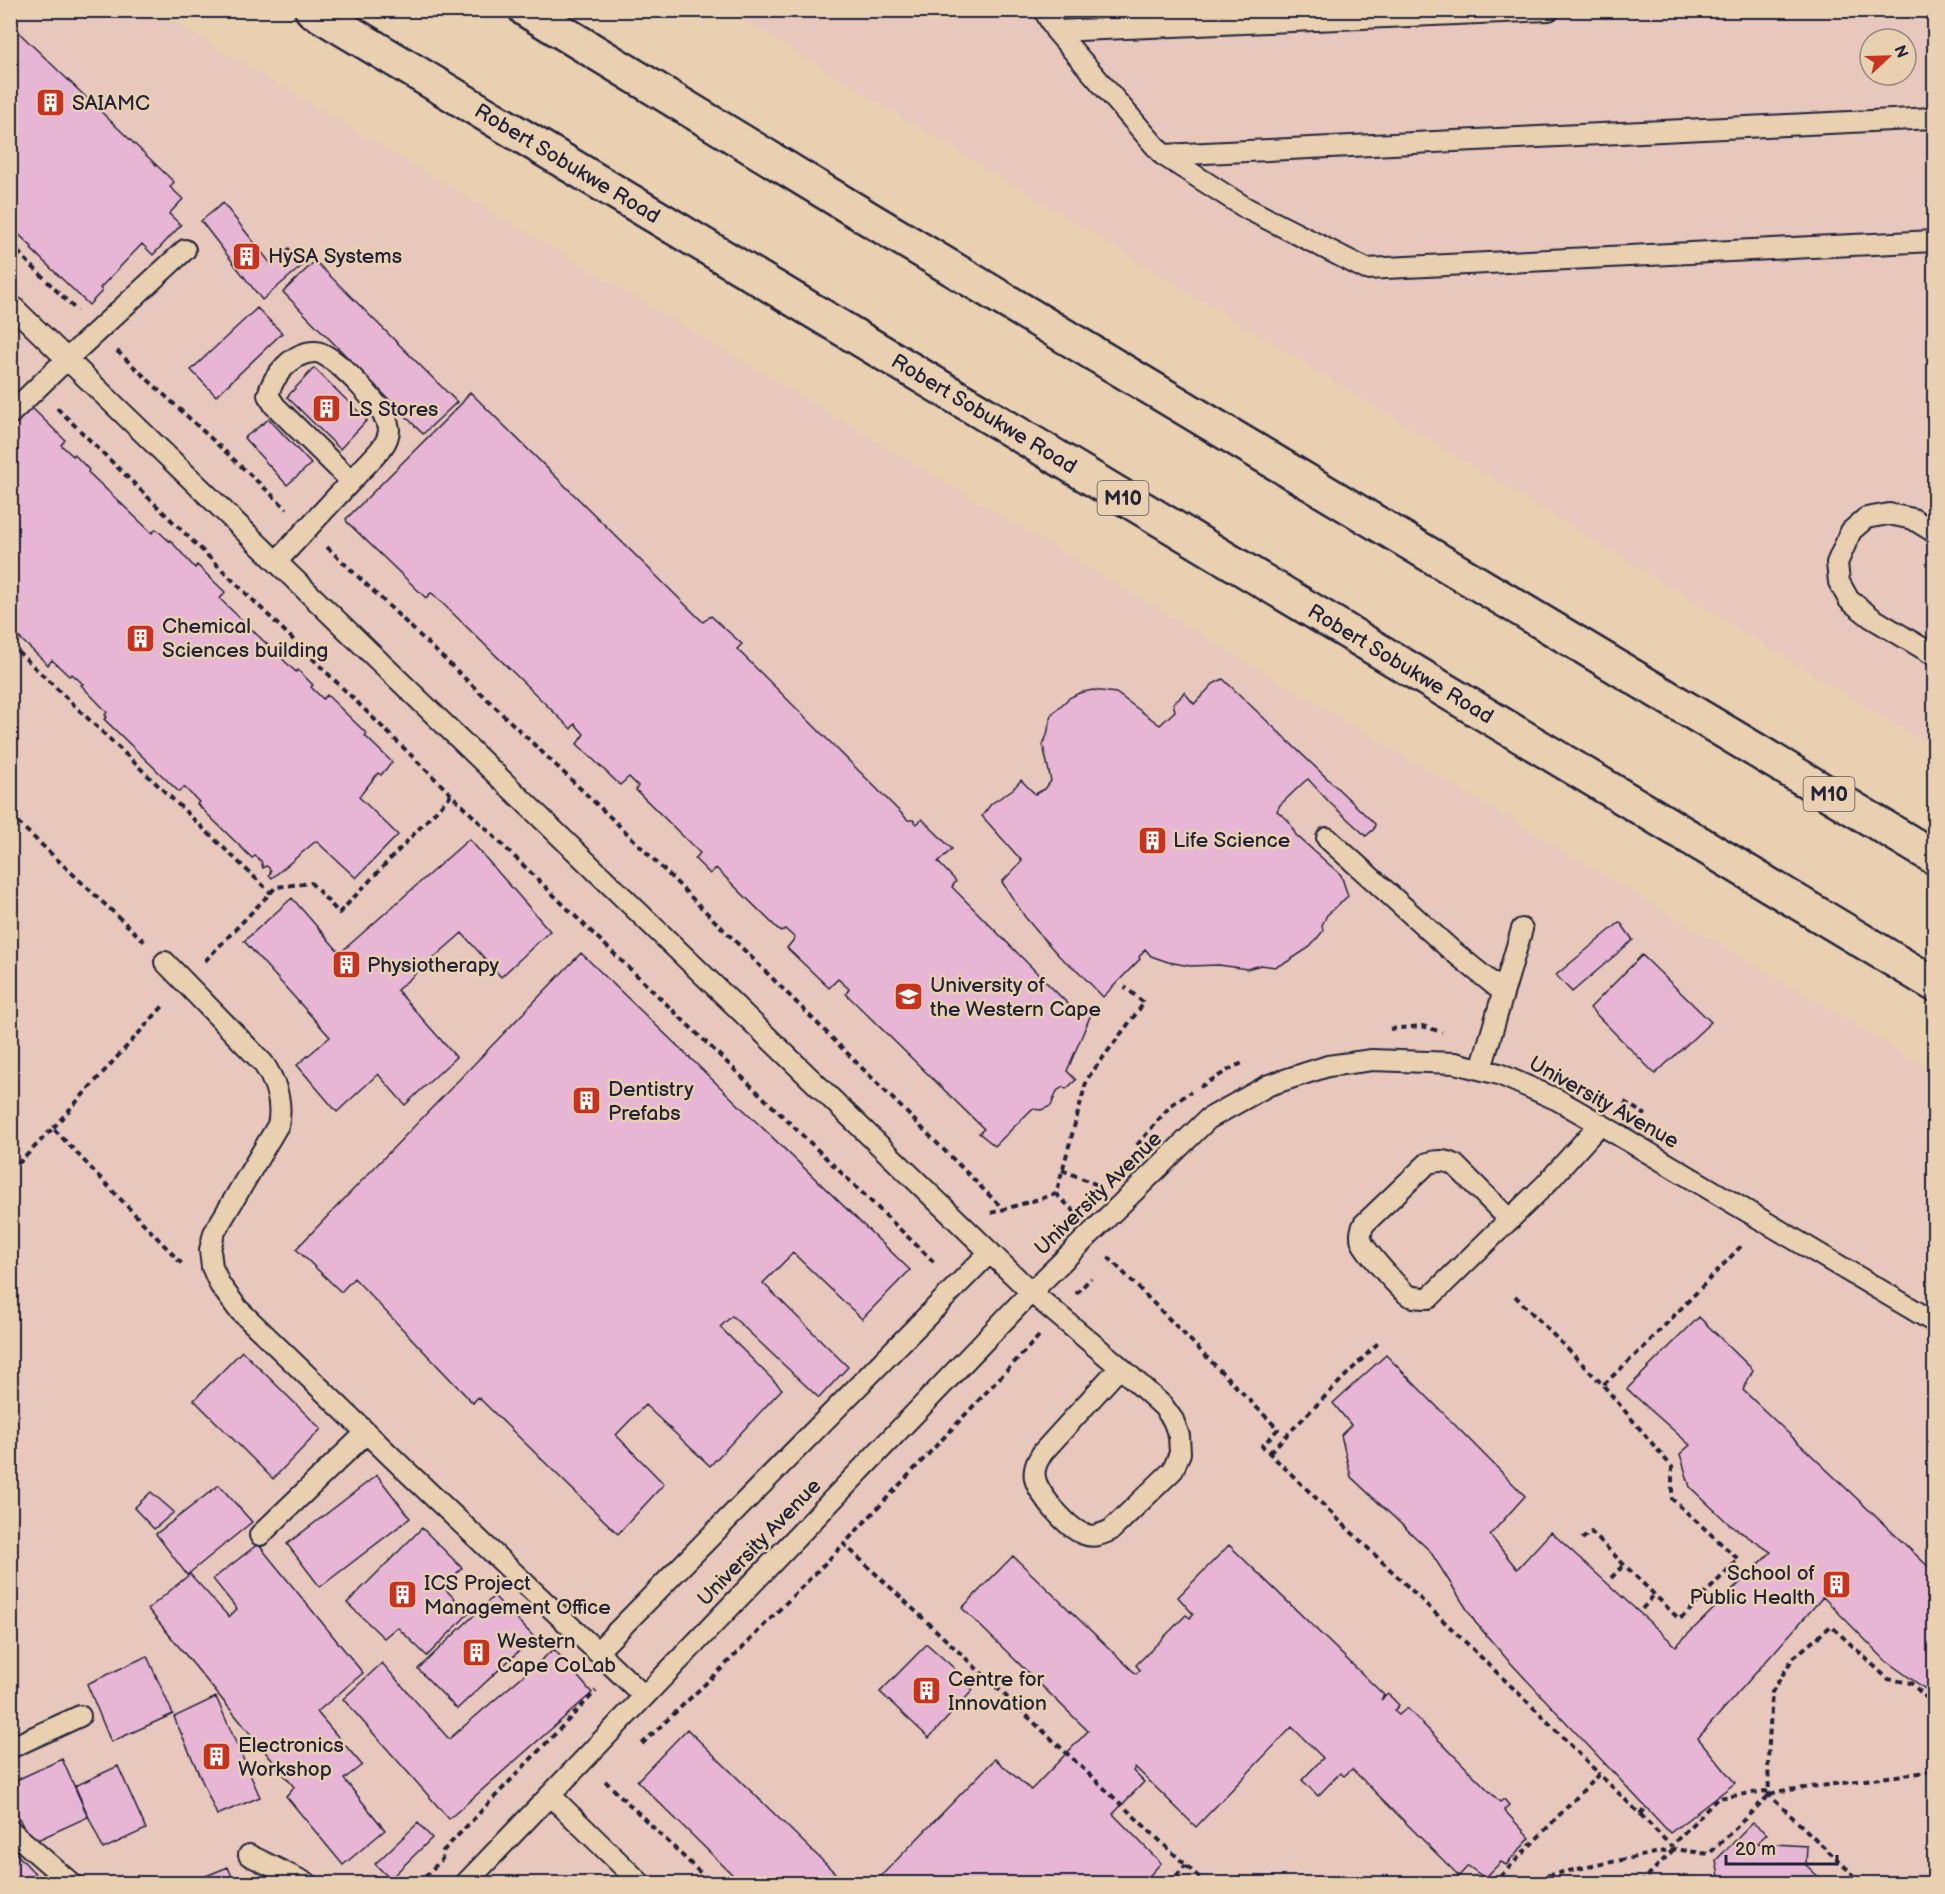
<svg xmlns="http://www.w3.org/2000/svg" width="1945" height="1894" viewBox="0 0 1945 1894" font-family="'Balsamiq Sans',sans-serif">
  <rect width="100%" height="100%" fill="#e8d0b1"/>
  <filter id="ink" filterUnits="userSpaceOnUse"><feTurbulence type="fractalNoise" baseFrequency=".0167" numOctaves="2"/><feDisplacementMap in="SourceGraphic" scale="12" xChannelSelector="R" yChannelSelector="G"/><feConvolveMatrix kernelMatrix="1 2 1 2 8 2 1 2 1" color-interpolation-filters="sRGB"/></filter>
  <g filter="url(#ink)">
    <path fill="#e8c8bc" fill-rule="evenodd" d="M11 11H155L1934 1072V1883L11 1884Z
      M729 11H1934V748ZM1870 39H1906V75H1870Z"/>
    <path fill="#e7b6d5" stroke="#22223b" stroke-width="1.5" d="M10 24 174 182 170 187 183 199 169 214 181 225 153 255 142 244 100 288 102 291 89 305 31 249 32 247 10 226Z
      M223 203 271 264 289 248 302 266 262 300 201 221Z
      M315 261 457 402 423 434 283 292Z
      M257 308 282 333 216 396 191 370Z
      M314 368 367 420 340 449 287 397Z
      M470 392 703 622 711 616 742 644 737 649 908 820H913L917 824 922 819 952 849 938 862 956 881 952 887 1070 1006 1092 1012 1067 1071 1076 1080 1066 1089 1063 1087 1057 1091 1051 1106 1041 1110 1032 1109 995 1146 979 1133 984 1129 846 994 849 989 838 979 829 988 787 948 795 938 785 929 781 932 716 868 710 874 695 859 700 853 636 790 638 786 629 777 620 785 577 744 584 734 575 724 571 729 433 594 431 593 426 598 347 522 346 519 462 403Z
      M28 404 65 440 61 445 73 456 74 454 89 470 88 472 152 533 156 529 169 541 170 540 195 568 197 565 225 592 220 599 296 672 298 670 313 685 311 687 323 699 327 695 367 734 365 736 392 762 381 775 378 773 359 797 398 835 356 878 316 841 272 878 269 875 271 872 269 868 266 866 263 868 261 861 255 856 252 858 197 804 199 802 184 787 179 792 104 719 107 717 105 715 107 712 81 685 83 684 72 674 69 676 52 660 48 665 10 629V421Z
      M269 419 311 464 287 485 244 438Z
      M1223 679 1375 824 1374 829 1366 836 1330 803 1308 779 1304 782 1280 805 1277 811 1288 820 1296 835 1341 875 1348 896 1327 915 1322 925 1323 931 1310 947 1287 962 1275 967 1261 965 1247 969 1219 965 1190 966 1168 962 1151 956 1145 949 1139 957 1140 959 1103 997 1078 971 1061 958 1041 936 1025 917 1002 882 1022 861 982 816 991 804 1013 789 1021 780 1035 794 1045 789 1051 781 1043 745 1047 735 1051 715 1069 698 1079 693 1093 690 1116 693 1160 725 1175 711 1173 703 1179 699 1184 692 1194 704 1213 684Z
      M469 839 550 931 501 977 462 933 397 990 456 1057 405 1105 378 1074 337 1112 297 1065 330 1037 244 941 292 898 340 953Z
      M1620 922 1633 940 1572 992 1556 975Z
      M581 953 910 1270 862 1319 793 1253 763 1283 848 1367 819 1398 732 1316 720 1327 782 1389 710 1466 645 1405 616 1435 664 1484 618 1534 478 1397 473 1403 354 1278 341 1292 296 1249Z
      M1642 955 1711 1022 1655 1074 1590 1008Z
      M1699 1317 1753 1370 1743 1390 1934 1572V1695L1886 1661 1823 1597 1698 1738 1735 1783 1670 1833 1506 1658 1475 1622 1430 1551 1351 1477 1341 1435 1351 1425 1333 1403 1386 1355 1525 1496 1490 1535 1517 1569 1551 1532 1676 1646 1771 1552 1730 1525 1690 1487 1680 1454 1690 1445 1627 1389Z
      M242 1351 321 1429 273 1479 194 1400Z
      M377 1475 410 1518 320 1587 287 1544Z
      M219 1485 252 1522 187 1575 156 1534Z
      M151 1492 174 1512 154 1529 134 1508Z
      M422 1528 462 1568 443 1587 469 1613 427 1656 397 1627 384 1638 347 1603Z
      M258 1544 363 1673 317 1712 362 1765 344 1779 385 1830 343 1865 286 1796 294 1787 148 1609 190 1574 229 1617 237 1609 213 1579Z
      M1229 1545 1384 1695 1381 1700 1388 1694 1399 1705 1394 1711 1399 1715 1407 1708 1500 1802 1504 1799 1509 1805 1504 1810 1530 1838 1506 1865 1501 1862 1485 1878 1468 1866 1459 1876 1352 1769 1344 1776 1340 1773 1318 1796 1302 1780 1323 1758 1292 1727 1196 1827 1135 1767 1133 1771 1144 1782 1113 1814 1161 1863 1142 1884H884L879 1878 995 1759 1031 1790 1088 1731 962 1608 1013 1556 1136 1674 1140 1670 1136 1665 1186 1615 1190 1618 1193 1614 1178 1597Z
      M494 1596 534 1637 457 1709 418 1669Z
      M927 1644 955 1669 973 1690 929 1738 880 1692Z
      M554 1649 592 1693 449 1819 343 1699 382 1663 449 1739Z
      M147 1656 173 1714 111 1742 87 1684Z
      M216 1697 260 1797 217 1815 174 1717Z
      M687 1729 827 1865 846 1884H742L637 1781Z
      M62 1759 88 1817 31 1843 10 1799V1783Z
      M118 1766 146 1829 103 1849 75 1786Z
      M418 1823 432 1838 390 1879 375 1864Z
      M1753 1823 1767 1834 1757 1843 1807 1846 1806 1865 1826 1884H1677L1679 1881 1720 1882 1716 1860Z
      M10 1847 45 1884H10Z
      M228 1867 235 1884H192L191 1882Z"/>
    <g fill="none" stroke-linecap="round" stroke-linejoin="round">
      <defs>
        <path id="service" d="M1044 10 1056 31 1163 155 1246 208 1366 269 1934 241
          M1056 31 1549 10
          M1163 155 1934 118
          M10 304 1031 1292 1120 1367 1163 1406 1173 1420 1179 1436 1180 1453 1173 1470 1111 1530C1102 1534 1094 1538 1084 1534 1068 1529 1038 1494 1035 1478 1033 1468 1038 1460 1043 1452L1120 1367
          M10 414 67 359 185 250
          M1934 532 1913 519 1889 514 1866 518 1851 531 1837 563 1839 582 1849 600 1872 618 1934 655
          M277 561C303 533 329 505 355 477 364 466 378 455 385 443 387 440 389 433 389 430 389 411 333 353 316 352 293 351 273 376 268 395L275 406 351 481
          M1327 838 1450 949 1503 992
          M165 962 263 1063C276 1082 283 1102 278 1125L214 1233 210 1250 212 1267 220 1285 238 1309 401 1466 644 1696
          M1481 1069 1522 929
          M1510 1220 1455 1165C1445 1160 1439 1160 1428 1163L1364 1224C1361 1230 1360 1236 1362 1242 1366 1251 1401 1292 1410 1296 1416 1298 1423 1298 1429 1298L1546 1184 1600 1124
          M260 1535 366 1433
          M597 1652 990 1252
          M10 1748 80 1716
          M550 1795 641 1884
          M10 1830 72 1884
          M249 1855 308 1884
          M465 1884 1031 1292 1208 1119 1269 1085 1328 1066 1372 1060 1455 1063 1499 1074 1558 1100 1600 1124 1934 1322"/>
        <g id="primary">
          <path id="s1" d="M312 10 1934 984"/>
          <path d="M526 10 871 220 1934 857"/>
        </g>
      </defs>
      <use href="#service" stroke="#22223b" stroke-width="24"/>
      <use href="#primary" stroke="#22223b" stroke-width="38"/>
      <path stroke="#22223b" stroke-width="4" stroke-dasharray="6 4.5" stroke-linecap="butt" d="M10 244 77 311
        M117 351 287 509
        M57 408 573 914 937 1265
        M327 547 628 834 1004 1210
        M10 644 271 893
        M10 815 145 942
        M205 961 276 887 311 883 339 913 451 795
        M1390 1029 1422 1026 1442 1032
        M1200 1087 1235 1066 1246 1062
        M1624 1102 1646 1115
        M53 1128 165 1004
        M1137 1145 1171 1105 1191 1092
        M10 1153 20 1162 53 1128 182 1264
        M1062 1170 1100 1186
        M1075 1212 1056 1194 1087 1079 1144 1003 1125 987
        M991 1213 1056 1194
        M1108 1257 1278 1429 1262 1446 1539 1713 1599 1774
        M1076 1294 1091 1278
        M1515 1296 1603 1385 1645 1346 1744 1243
        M1039 1336 844 1544 1206 1884
        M1270 1452 1379 1342
        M1582 1539 1591 1532 1679 1619 1685 1615 1738 1559 1672 1499V1467L1603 1385
        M1611 1578 1624 1565
        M1642 1609 1654 1595
        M642 1744 721 1669 844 1544
        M605 1781 712 1884
        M1770 1794 1781 1791 1934 1771
        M1640 1814 1671 1846
        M418 1884 442 1859 443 1851 596 1691
        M1169 1884 1186 1865
        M1493 1884 1599 1774 1640 1814 1646 1806
        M1506 1884 1674 1849 1709 1854 1769 1795 1766 1791 1718 1798 1671 1846
        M1640 1884 1674 1849
        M1863 1884 1769 1795 1768 1760 1772 1692 1793 1658 1831 1626 1888 1679 1911 1683 1934 1705
        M1918 1884 1934 1867"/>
      <use href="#service" stroke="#e8d0b1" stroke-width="20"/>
      <use href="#primary" stroke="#e8d0b1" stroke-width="33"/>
    </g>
  </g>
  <defs>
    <symbol id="building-square" viewBox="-11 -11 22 22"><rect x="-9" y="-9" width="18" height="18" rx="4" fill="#c8321e" stroke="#e8d0b1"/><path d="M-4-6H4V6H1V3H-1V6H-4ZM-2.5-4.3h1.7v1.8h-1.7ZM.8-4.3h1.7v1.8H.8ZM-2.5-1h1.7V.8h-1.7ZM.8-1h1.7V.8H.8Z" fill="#fff"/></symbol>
    <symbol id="university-square" viewBox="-11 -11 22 22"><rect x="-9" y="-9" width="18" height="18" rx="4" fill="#c8321e" stroke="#e8d0b1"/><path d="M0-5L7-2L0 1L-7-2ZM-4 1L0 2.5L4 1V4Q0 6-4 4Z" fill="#fff"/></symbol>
  </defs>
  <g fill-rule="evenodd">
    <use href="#building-square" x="34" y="86" width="33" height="33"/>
    <use href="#building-square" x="230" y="240" width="33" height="33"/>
    <use href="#building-square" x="310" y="392" width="33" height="33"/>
    <use href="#building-square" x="124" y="622" width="33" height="33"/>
    <use href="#building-square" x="1136" y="824" width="33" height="33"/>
    <use href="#building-square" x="330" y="948" width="33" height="33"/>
    <use href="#university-square" x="892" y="980" width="33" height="33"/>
    <use href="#building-square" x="570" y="1084" width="33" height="33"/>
    <use href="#building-square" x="1820" y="1568" width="33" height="33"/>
    <use href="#building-square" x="386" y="1578" width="33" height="33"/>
    <use href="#building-square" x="460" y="1636" width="33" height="33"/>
    <use href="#building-square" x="910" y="1674" width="33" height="33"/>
    <use href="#building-square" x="200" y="1740" width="33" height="33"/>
  </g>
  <g text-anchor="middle" stroke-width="5" stroke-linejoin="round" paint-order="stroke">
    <g fill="#e8d0b1" stroke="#5d565e" stroke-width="1.5">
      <rect x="1097.5" y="481" width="51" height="34" rx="4.5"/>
      <rect x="1803.5" y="777" width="51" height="34" rx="4.5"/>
    </g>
    <g font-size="20" font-weight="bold" fill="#22223b">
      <text x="1123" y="505">M10</text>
      <text x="1829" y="801">M10</text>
    </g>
    <g font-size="21" fill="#22223b" stroke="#e8d0b1" text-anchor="start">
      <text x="72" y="110">SAIAMC</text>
      <text x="268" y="263">HySA Systems</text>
      <text x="348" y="416">LS Stores</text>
      <text x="162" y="633">Chemical<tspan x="162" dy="24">Sciences building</tspan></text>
      <text x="1173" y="847">Life Science</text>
      <text x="367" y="972">Physiotherapy</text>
      <text x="930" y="992">University of<tspan x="930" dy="24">the Western Cape</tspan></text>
      <text x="608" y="1096">Dentistry<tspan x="608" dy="24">Prefabs</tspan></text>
      <text x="1815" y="1580" text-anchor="end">School of<tspan x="1815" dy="24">Public Health</tspan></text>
      <text x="424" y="1590">ICS Project<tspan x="424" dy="24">Management Office</tspan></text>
      <text x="497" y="1648">Western<tspan x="497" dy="24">Cape CoLab</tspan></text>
      <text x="948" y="1686">Centre for<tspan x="948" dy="24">Innovation</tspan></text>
      <text x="238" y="1752">Electronics<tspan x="238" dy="24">Workshop</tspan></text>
    </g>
    <g font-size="21" fill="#22223b" stroke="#e8d0b1">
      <text dy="7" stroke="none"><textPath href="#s1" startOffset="298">Robert Sobukwe Road</textPath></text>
      <text dy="7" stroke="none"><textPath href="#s1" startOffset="784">Robert Sobukwe Road</textPath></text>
      <text dy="7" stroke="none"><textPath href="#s1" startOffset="1270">Robert Sobukwe Road</textPath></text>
      <text transform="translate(1604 1102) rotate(29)" y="7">University Avenue</text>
      <text transform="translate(1098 1193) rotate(-44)" y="7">University Avenue</text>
      <text transform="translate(759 1542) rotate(-46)" y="7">University Avenue</text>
    </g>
  </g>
  <rect width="1945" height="1894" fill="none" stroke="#e8d0b1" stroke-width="36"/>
  <rect x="18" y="18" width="1909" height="1858" fill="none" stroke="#22223b" stroke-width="2" filter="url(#ink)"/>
  <g transform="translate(1888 57) rotate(68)"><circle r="28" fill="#e8d0b1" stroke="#998a82" stroke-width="1.5"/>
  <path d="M0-4.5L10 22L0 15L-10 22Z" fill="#c8321e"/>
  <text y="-9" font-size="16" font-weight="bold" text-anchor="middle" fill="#22223b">N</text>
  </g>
  <path d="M1726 1855v9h111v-9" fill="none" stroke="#22223b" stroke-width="3"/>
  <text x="1735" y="1855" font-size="18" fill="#22223b" stroke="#e8d0b1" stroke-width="4.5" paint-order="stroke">20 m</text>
</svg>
